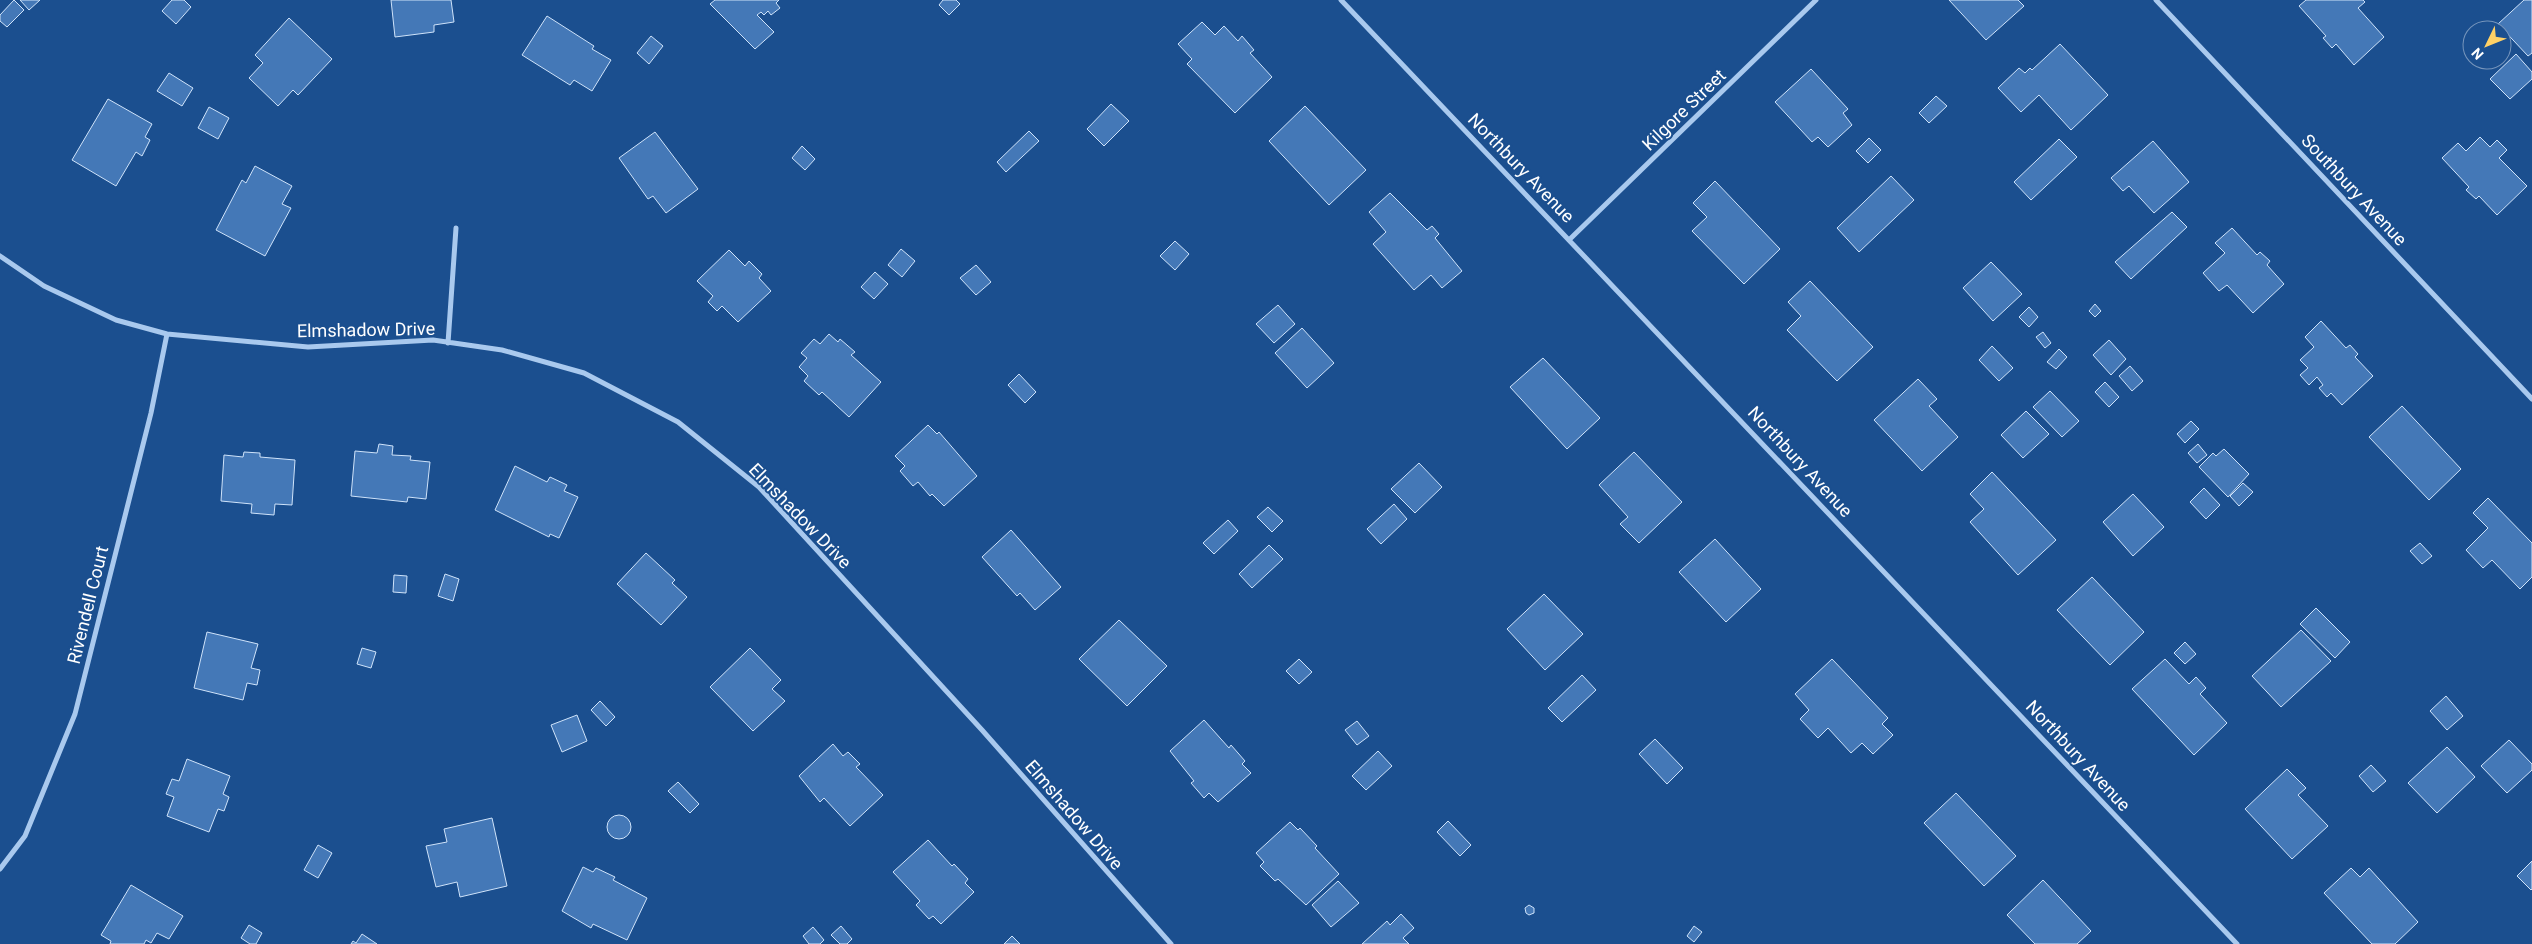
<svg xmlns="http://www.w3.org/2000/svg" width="2532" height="944" viewBox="0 0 2532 944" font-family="Roboto,sans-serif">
  <rect width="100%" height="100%" fill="#1b4f8f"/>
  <path fill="#4478b7" stroke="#cfe3fa" d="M14 0 24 10 7 27 0 21V15Z
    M20 0H40L29 10Z
    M172 0H184L191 7 176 24 162 11Z
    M391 0H451L454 22 434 25V32L395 37Z
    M715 0H779L776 3 780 8 771 15 768 11 764 15 761 12 757 15 774 32 755 49 710 4Z
    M943 0H956L960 4 949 15 939 5Z
    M1949 0H2018L2024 6 1986 40Z
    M2306 0H2363L2365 2 2358 8 2384 37 2354 65 2336 44 2332 48 2323 38 2326 36 2299 6Z
    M2524 0H2532V53L2528 56 2498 24Z
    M547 16 594 46 592 49 611 60 592 91 574 80 570 85 522 55Z
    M289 18 332 59 298 95 293 90 278 106 249 78 263 63 255 55Z
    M1202 22 1215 35 1224 26 1238 41 1242 36 1254 50 1250 53 1272 77 1235 113 1187 64 1192 59 1178 44Z
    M651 36 663 46 649 64 637 53Z
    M2060 44 2108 95 2071 130 2039 95 2021 112 1998 88 2019 68 2025 73 2030 68 2032 70Z
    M2516 54 2532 72V79L2510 99 2490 79Z
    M1811 69 1848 109 1843 113 1852 125 1828 147 1818 137 1812 142 1775 102Z
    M169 73 193 88 182 106 157 91Z
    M1936 96 1947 106 1929 123 1919 113Z
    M108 99 152 124 145 137 150 140 142 156 136 152 116 186 72 160Z
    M1111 104 1129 121 1104 146 1087 129Z
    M1305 106 1366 170 1329 205 1269 141Z
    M209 107 229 118 218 139 198 128Z
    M1029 131 1039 141 1006 172 997 162Z
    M655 132 698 189 666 213 653 196 648 199 619 158Z
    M2480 137 2490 147 2497 140 2507 150 2499 158 2527 186 2497 215 2479 196 2476 199 2466 190 2469 187 2442 158 2458 143 2466 151Z
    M1869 138 1881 150 1868 163 1856 151Z
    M2059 139 2077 157 2031 200 2014 182Z
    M2153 141 2189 182 2154 213 2129 186 2123 191 2111 178Z
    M802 146 815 159 805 170 792 158Z
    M255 166 292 186 282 204 291 208 265 256 216 230 242 180 246 183Z
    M1891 176 1914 200 1859 252 1837 228Z
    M1715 181 1780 249 1744 284 1692 231 1707 217 1693 203Z
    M1390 193 1427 230 1432 226 1439 234 1435 238 1462 271 1442 288 1431 275 1414 290 1373 244 1386 232 1369 212Z
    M2172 212 2187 227 2131 279 2115 262Z
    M2232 228 2257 255 2260 252 2270 261 2267 265 2284 284 2253 313 2227 285 2219 291 2203 273 2225 253 2215 243Z
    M1175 241 1189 254 1175 270 1160 256Z
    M901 249 915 261 902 277 888 265Z
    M729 250 745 266 749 261 762 274 759 278 771 291 738 322 722 306 717 311 708 302 713 296 697 281Z
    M1991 262 2022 294 1993 321 1963 288Z
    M976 265 991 282 976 295 960 278Z
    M875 272 888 284 874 299 861 287Z
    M1810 281 1873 347 1837 381 1787 330 1801 316 1788 302Z
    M2095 304 2101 311 2095 317 2089 311Z
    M1278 305 1295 324 1274 343 1256 324Z
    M2029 307 2038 317 2029 327 2019 317Z
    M2321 321 2346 348 2350 345 2358 354 2355 357 2373 376 2342 405 2331 393 2327 397 2319 388 2323 385 2317 377 2309 385 2300 375 2308 368 2300 360 2314 347 2305 337Z
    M1302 328 1334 363 1307 388 1275 353Z
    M2043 332 2051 343 2045 348 2036 337Z
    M829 334 838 342 840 339 855 352 851 355 881 382 849 417 822 392 819 395 804 381 808 376 799 367 807 358 801 353 814 339 820 344Z
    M2109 340 2126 359 2111 375 2093 355Z
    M1992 346 2013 368 1999 381 1979 360Z
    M2059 349 2067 357 2056 369 2047 362Z
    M1543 358 1600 418 1567 449 1510 387Z
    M2130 366 2143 381 2132 391 2119 376Z
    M1019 374 1036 392 1025 403 1008 385Z
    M1918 379 1937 399 1929 406 1958 437 1922 471 1874 420Z
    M2105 382 2119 397 2109 407 2095 392Z
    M2050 391 2079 421 2062 437 2033 407Z
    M2402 406 2461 469 2429 500 2369 437Z
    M2026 411 2049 434 2023 458 2001 435Z
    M2191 421 2199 429 2185 443 2177 434Z
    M928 425 937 434 939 432 977 476 944 506 932 494 930 496 918 482 913 486 900 471 905 466 895 456Z
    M379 444 393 446 392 455 411 456 410 460 430 462 426 499 408 497 407 502 351 496 355 451 377 453Z
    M2198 444 2207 455 2197 463 2188 453Z
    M2224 449 2249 474 2228 497 2199 467 2213 453 2216 456Z
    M244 452 260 453V457L295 460 292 505 275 504 274 515 251 513 252 504 221 501 224 455 243 457Z
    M1634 452 1682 502 1639 543 1620 524 1628 517 1599 485Z
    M1419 463 1442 487 1415 513 1391 489Z
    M515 466 547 482 550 477 567 485 564 491 578 497 559 538 550 534 549 537 495 510Z
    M1992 472 2056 540 2018 575 1970 522 1984 509 1970 494Z
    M2243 483 2253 492 2239 506 2230 496Z
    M2204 488 2220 505 2206 519 2190 502Z
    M2133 494 2164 527 2133 556 2103 522Z
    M2488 498 2532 543V577L2520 589 2492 560 2483 568 2466 550 2488 528 2473 513Z
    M1394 504 1407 519 1381 544 1367 529Z
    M1268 507 1283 521 1272 532 1257 517Z
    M1228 520 1238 531 1214 554 1203 543Z
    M1011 530 1061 587 1035 610 1020 593 1017 596 982 557Z
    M1715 539 1761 589 1726 622 1679 572Z
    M2420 543 2432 556 2422 564 2410 551Z
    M1269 545 1283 559 1252 588 1239 574Z
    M646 553 675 580 672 583 687 597 661 625 617 584Z
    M445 574 459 579 453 601 438 596Z
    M394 575 407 576 406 593 393 592Z
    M2092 577 2144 632 2110 665 2057 610Z
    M1544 594 1583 634 1545 670 1507 629Z
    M2316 608 2350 642 2335 658 2300 624Z
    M1119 620 1167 666 1127 706 1079 659Z
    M2301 630 2331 661 2281 707 2252 676Z
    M207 632 258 644 251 668 260 670 257 685 247 683 243 700 194 688Z
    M2185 642 2196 654 2185 664 2174 653Z
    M362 648 376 652 371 668 357 664Z
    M750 648 781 680 772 689 785 701 753 731 710 687Z
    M1299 659 1312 672 1299 684 1286 671Z
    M1832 659 1888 718 1882 724 1893 735 1873 754 1862 743 1851 753 1828 728 1818 738 1800 719 1809 710 1795 694Z
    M2165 659 2189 684 2196 677 2206 688 2200 694 2227 723 2194 755 2132 689Z
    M1582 675 1596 690 1562 722 1548 708Z
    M2446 696 2463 716 2447 730 2430 711Z
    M600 701 615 717 606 726 591 710Z
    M577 715 587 741 562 752 551 725Z
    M1204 720 1229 748 1231 745 1245 761 1242 764 1251 773 1218 802 1209 793 1204 798 1191 783 1194 781 1170 751Z
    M1357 721 1369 736 1357 745 1345 730Z
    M1655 739 1683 768 1667 784 1639 754Z
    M2509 740 2532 764V770L2507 793 2481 766Z
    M833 744 843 756 848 752 860 764 856 767 883 795 850 826 824 798 820 802 799 776Z
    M2447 747 2475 777 2437 813 2408 783Z
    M1378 751 1392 766 1366 790 1352 776Z
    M187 759 230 776 223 794 229 797 224 811 218 809 209 832 167 816 174 797 166 794 172 779 179 781Z
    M2371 765 2386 781 2373 792 2359 776Z
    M2287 769 2306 788 2298 795 2328 826 2292 859 2245 809Z
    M678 782 699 804 690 813 668 791Z
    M1956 793 2016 856 1984 886 1924 823Z
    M607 827a12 12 0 1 1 24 0a12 12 0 1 1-24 0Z
    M492 818 507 886 460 897 457 882 436 887 426 846 447 842 444 829Z
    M1448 821 1471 845 1460 856 1437 832Z
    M1290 822 1298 830 1300 828 1317 846 1315 848 1339 874 1306 905 1278 879 1275 881 1260 866 1264 862 1256 853Z
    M928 840 952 866 954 864 968 879 965 883 974 892 941 924 933 916 929 919 916 905 920 901 893 872Z
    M318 845 332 853 318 878 304 870Z
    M2532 861V889L2531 890 2517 876Z
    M583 867 593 872 596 868 615 877 613 880 647 898 627 940 593 924 591 928 562 911Z
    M2351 868 2360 877 2369 868 2418 922 2395 944H2372L2324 893Z
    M2043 880 2091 931 2077 944H2035L2007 915Z
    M1338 881 1359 903 1331 927 1312 905Z
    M131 885 183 916 169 939 157 933 151 943 146 940 144 944H110L111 941 101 935Z
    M1529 905 1534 908V913L1529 915 1526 913 1525 908Z
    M1401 914 1414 928 1403 938 1409 944H1362L1387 921 1390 925Z
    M249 925 262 933 256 944H250L241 938Z
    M841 926 852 939 847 944H840L831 935Z
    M1694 926 1702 932 1694 942 1687 936Z
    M813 927 824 940 820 944H809L803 936Z
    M362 934 377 944H351L353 941 356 943Z
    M1012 936 1020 944H1004Z"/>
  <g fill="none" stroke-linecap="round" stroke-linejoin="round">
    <path stroke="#a9c9ee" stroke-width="5" d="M1341 0 2237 944
      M2156 0 2532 399
      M1570 239 1816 0
      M0 256 44 286 116 320 167 334 308 347 433 340 502 350 584 373 678 422 759 487 982 730 1171 944
      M448 343 456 228
      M0 869 25 836 75 714 151 413 167 334"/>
  </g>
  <g text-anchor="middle" stroke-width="4" stroke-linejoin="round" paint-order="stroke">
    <g font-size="18" fill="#fff" stroke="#1b4f8f">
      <text transform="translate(1684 110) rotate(-44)" y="6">Kilgore Street</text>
      <text transform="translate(1521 168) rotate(46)" y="6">Northbury Avenue</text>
      <text transform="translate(2354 190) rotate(47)" y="6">Southbury Avenue</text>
      <text transform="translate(366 330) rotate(-1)" y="6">Elmshadow Drive</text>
      <text transform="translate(1800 462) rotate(47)" y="6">Northbury Avenue</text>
      <text transform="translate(800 516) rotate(46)" y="6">Elmshadow Drive</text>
      <text transform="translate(88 605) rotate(-76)" y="6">Rivendell Court</text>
      <text transform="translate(2078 756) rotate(47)" y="6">Northbury Avenue</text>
      <text transform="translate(1074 815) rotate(49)" y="6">Elmshadow Drive</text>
    </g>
  </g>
  <g transform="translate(2487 45) rotate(227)"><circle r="24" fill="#1b4f8f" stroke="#7695bc"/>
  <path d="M0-4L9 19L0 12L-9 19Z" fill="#ffd166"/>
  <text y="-8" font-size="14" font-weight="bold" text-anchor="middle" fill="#ffffff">N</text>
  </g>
</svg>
